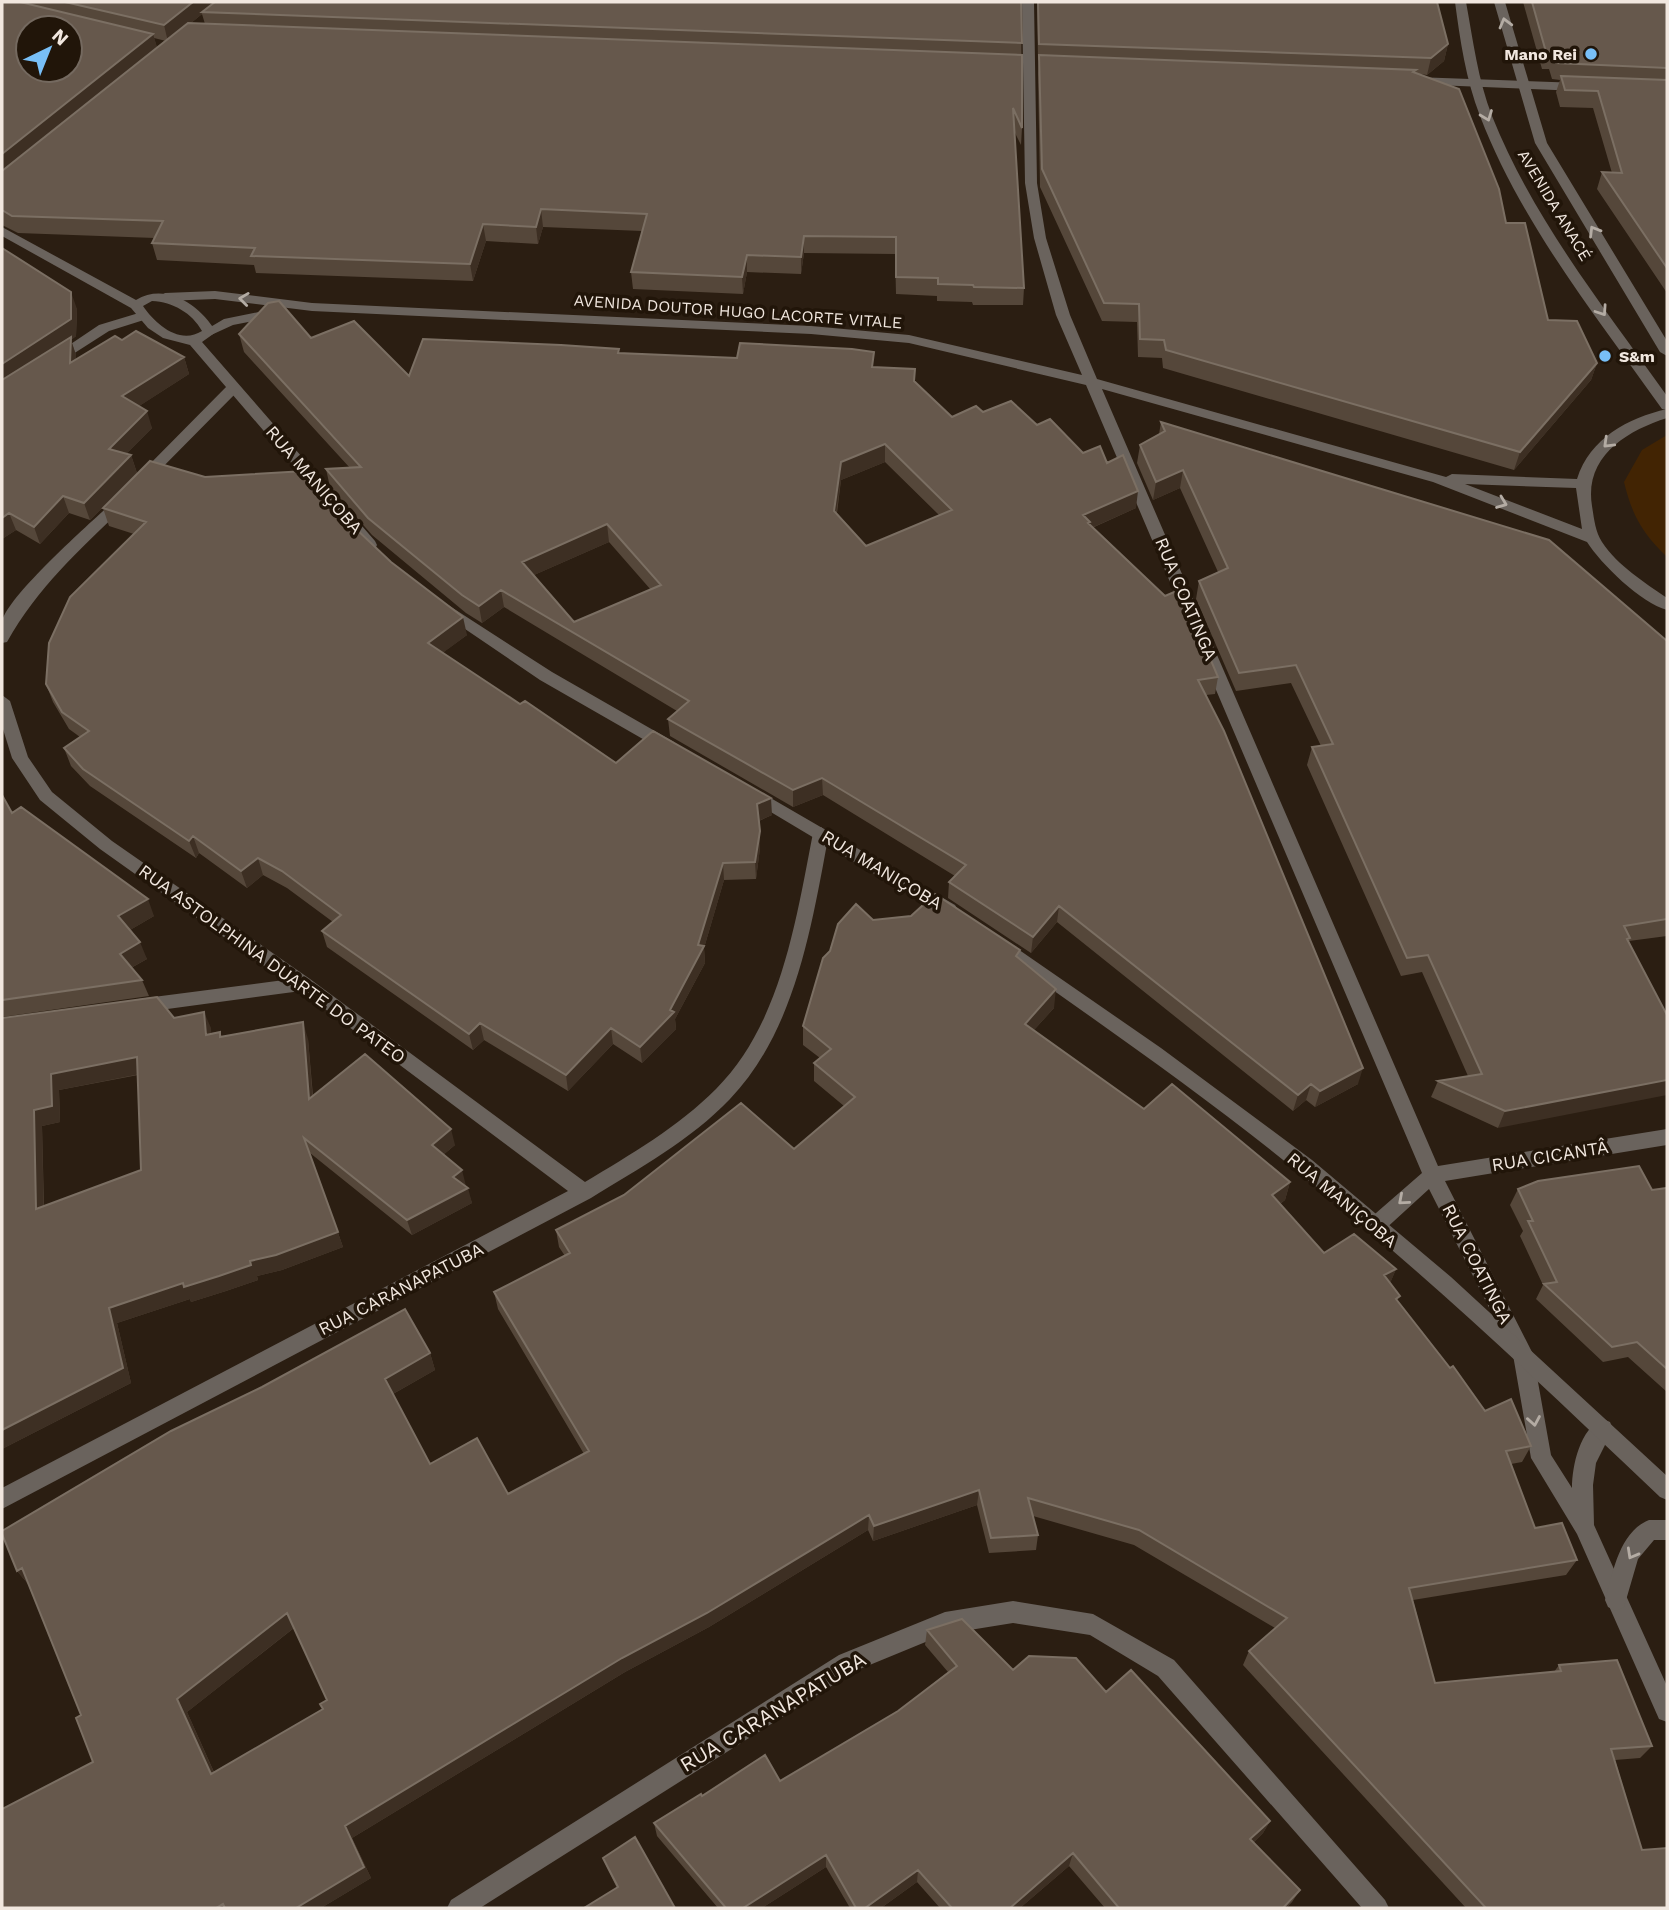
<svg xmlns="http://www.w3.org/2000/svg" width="1669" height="1910" viewBox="0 0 1669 1910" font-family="'Work Sans',sans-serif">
  <rect width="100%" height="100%" fill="#2b1e12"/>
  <path fill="#422403" d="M1667 435V557C1642 533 1632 515 1624 482L1642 450Z"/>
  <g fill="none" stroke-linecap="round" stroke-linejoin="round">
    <path fill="#6a635d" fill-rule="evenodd" d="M1022 2H1034L1037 183 1046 238 1070 315 1097 379 1446 477 1452 474 1577 479C1590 438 1628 418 1667 409V418C1626 431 1584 457 1592 506 1594 518 1595 531 1602 542 1618 566 1644 582 1667 598V610C1641 603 1601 564 1587 542L1433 482 1102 389 1438 1166 1667 1129V1145L1445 1181 1533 1354 1551 1455 1572 1488C1572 1466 1580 1428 1603 1419L1610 1422 1613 1429 1596 1463 1593 1485 1594 1525 1667 1686V1722L1659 1719 1577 1534 1531 1458 1513 1355 1429 1189 1382 1232 1375 1234 1368 1232 1365 1226 1368 1220 1422 1173 1086 385 909 343 811 334 312 311 215 299 165 301 158 297 165 293 215 291 312 303 811 326 909 335 1082 375 1056 315 1034 238 1025 183ZM1465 484 1576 488 1582 529Z
      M1415 77 1580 83 1586 87 1580 91 1411 84V78Z
      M278 308 283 309V315L233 325 209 336 202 332 224 319Z
      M142 312 149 316 147 319 109 331 59 363 54 364 47 360 99 325Z
      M233 384 238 385V391L147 483H137L135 480 137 477 228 385Z
      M123 495 130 500 128 503C82 548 39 585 7 642L2 643C2 637 0 627 2 621 11 592 93 521 118 497Z
      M2 695 10 701 28 757 52 792 112 841 310 979 585 1182C630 1155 678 1127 716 1089 781 1024 796 920 813 833L821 827 829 833C812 924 796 1030 730 1099 691 1140 638 1169 591 1198L2 1509V1488L568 1191 301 991 138 1013 132 1011 129 1006 132 1001 138 999 284 980 100 849 40 800 12 758 2 726Z
      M1013 1601 1093 1614 1174 1660 1385 1900 1389 1908H1362L1158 1676 1090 1635 1013 1623 945 1634 855 1671 480 1908H447L451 1900 839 1655 945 1612Z"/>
    <path fill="#6a635d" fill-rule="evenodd" d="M1455 2H1466C1473 40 1478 80 1492 116 1533 219 1604 307 1667 396V410L1662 409C1596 316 1521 223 1480 116 1466 80 1460 40 1455 2Z
      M1494 2H1505L1547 143 1667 341V356L1660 352 1535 143Z
      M2 227 136 300C166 282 200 305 216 332L202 342 375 541 377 545 375 549H365L190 345 163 338 148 328 131 308 2 236ZM152 301C173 302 192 313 202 331 180 345 156 325 143 306Z
      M445 603 552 672 674 742 676 746 674 750H662L540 680 440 612 437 608Z
      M750 786 955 905 958 910 955 915H943L744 796 742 792Z
      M1002 938 1161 1048 1312 1160 1451 1277 1667 1476V1500L1660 1497C1542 1385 1425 1273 1298 1172 1201 1093 1098 1022 996 950L993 945 996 940Z
      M1649 1520H1667V1540H1654L1638 1559 1624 1607 1616 1611 1608 1607 1605 1600C1613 1573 1619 1532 1649 1520Z"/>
  </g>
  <path fill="#55473a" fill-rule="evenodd" d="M2 2H1021L1022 128 1021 145 1014 131 1024 288 1023 305H973L972 302 937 301V296L896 294 895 254 804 253 801 274 747 272 743 294 633 289 631 272 642 231 543 227 538 244 486 241 473 281 256 273 254 265 157 260 152 243 155 238 18 233 2 225ZM202 14 205 24 191 23ZM154 38 166 41 157 48Z
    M1037 2H1437L1448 44 1444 61 1427 75 1420 74 1506 223 1548 320 1597 363 1591 380 1514 470 1163 368 1162 358 1138 357 1137 322 1102 321 1040 187 1038 73 1039 60H1038Z
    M1523 2H1667V293L1597 189 1602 172 1612 173 1593 108 1560 107 1556 92 1560 80 1552 79 1549 69H1542Z
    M2 248 77 309 76 336 71 340 76 355V360L122 340 184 357 189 374 139 406 152 428 126 454 131 455 137 473 90 520 69 513 40 544 16 530 2 539Z
    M239 334 311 338 409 376 619 349V353L873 367 914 381 952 417 983 412 1037 425 1083 453 1107 463 1136 508 1092 528 1218 677 1215 694 1206 695 1358 1084 1315 1107 1306 1100 1293 1111 1057 922 1031 953 948 898 949 882 955 876 823 795 793 807 670 736 668 719 677 711 504 607 482 623 466 613 372 535 330 487 326 469 350 468 244 352ZM885 462 939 515 866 546 837 513 841 480ZM609 542 651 590 574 622 534 575Z
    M1161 422 1667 641V936L1629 941 1498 1128 1431 1097 1438 1081 1468 1076 1422 972 1401 976 1307 765 1312 747 1321 746 1291 683 1236 691 1196 599 1199 581 1218 572 1180 488 1153 500 1137 463 1140 445 1159 434Z
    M103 508 354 527 467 635 442 653 520 704 616 763 772 815 759 821 760 848 756 879 724 880 704 948 705 963 675 1019 676 1029 642 1063 613 1044 568 1091 484 1040 473 1050 327 947 322 931 333 922 287 888 263 875 247 888 199 853 196 858 90 786 71 766 64 748 80 737 69 729 53 702 46 684 134 534 109 526Z
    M2 795 12 813 154 916 130 930 147 959 131 968 142 980 149 996 2 1017Z
    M873 920 1020 959 1054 1008 1034 1030 1144 1109 1290 1182 1285 1200 1280 1204 1324 1253 1396 1269 1390 1283 1398 1301 1450 1368 1485 1411 1531 1446 1522 1462 1511 1464 1535 1528 1577 1560 1566 1575 1413 1600 1435 1683 1554 1672 1559 1665 1652 1746 1640 1758 1615 1760 1642 1850 1667 1908H1466L1243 1665 1249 1651 1275 1628 1134 1545 1033 1516 1038 1535 1036 1550 989 1553 977 1505 873 1541 868 1530 709 1627 625 1672 352 1838 371 1878 321 1908H2L93 1762 81 1715 29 1585 17 1571 430 1353 435 1370 393 1394 430 1464 508 1494 584 1454 498 1309 494 1292 565 1256 559 1247 556 1230 794 1149 844 1106 814 1081V1063L820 1058 803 1045V1026ZM294 1628 327 1700 323 1709 214 1772 187 1712Z
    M2 1018H174L211 1028V1033L220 1032 222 1037 308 1039 313 1096 455 1145 443 1155 466 1186 472 1203 412 1235 310 1153 343 1247 282 1270 257 1276 258 1280 226 1291 191 1302 190 1299 117 1323 131 1383 2 1449ZM138 1075 141 1170 44 1206 42 1126 60 1122 59 1090Z
    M1667 1188V1392L1628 1357 1603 1362 1536 1299 1543 1285 1520 1236 1523 1231 1510 1205 1518 1189 1652 1190Z
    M927 1630 1013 1670 1106 1692 1270 1821 1263 1833 1253 1843 1300 1890 1292 1902 1286 1908H1105L1069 1866 1020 1908H940L917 1882 881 1908H850L826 1867 762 1908H718L657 1836 654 1823 702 1796 780 1781 898 1711 948 1672 925 1645Z
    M603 1858 675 1908 617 1888 607 1868Z"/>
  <path fill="#3d2f23" d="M193 2H218L202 12V14L168 42 164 25Z
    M153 34 158 50 2 176V154Z
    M1448 44 1444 61 1427 75 1431 58Z
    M541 209 543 227 538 244 536 227Z
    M483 224 486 241 473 281 470 264Z
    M804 236V253L801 274V257Z
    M747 255V272L743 294 742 277Z
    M71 292 77 309 76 336 71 340 76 355V381L2 385V364Z
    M184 357 189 374 127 414 122 396Z
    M1597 363 1591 380 1514 470 1520 452Z
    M147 411 152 428 114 466 109 449Z
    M885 444V462L841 480 834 528V511L841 462Z
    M131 455 137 473 90 520 84 503Z
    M1183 470 1180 488 1153 500 1156 482Z
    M1138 491 1136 508 1089 529 1083 515Z
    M63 496 69 513 40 544 34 527Z
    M9 513 16 530 2 539V518Z
    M607 524 609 542 525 579 522 562Z
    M501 590 504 607 482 623 479 606Z
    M463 617 467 635 432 661 428 643Z
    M822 778 823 795 793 807V790Z
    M771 798 772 815 758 821 757 804Z
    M760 831V848L756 879 755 862Z
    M193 836 199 853 196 858 189 841Z
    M258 858 263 875 247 888 241 871Z
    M723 863 724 880 704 948 705 963 675 1019 676 1029 642 1063 640 1047 698 945Z
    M148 899 154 916 125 933 118 916Z
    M1059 906 1057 922 1031 953 1033 937Z
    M140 942 147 959 127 970 120 954Z
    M1056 989 1054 1008 1023 1042 1025 1024Z
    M204 1012 211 1028 212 1051 206 1035Z
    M303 1022 308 1039 314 1115 309 1099Z
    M480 1023 484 1040 473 1050 469 1034Z
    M611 1028 613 1044 568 1091 566 1075Z
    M137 1057 145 1073 59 1090 60 1122 42 1126 44 1225 36 1209 34 1110 51 1074Z
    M1363 1068 1358 1084 1315 1107 1320 1091Z
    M1667 1080V1095L1498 1128 1505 1111Z
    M1311 1084 1306 1100 1293 1111 1298 1095Z
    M451 1129 455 1145 436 1161 432 1145Z
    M304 1138 343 1247 282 1270 257 1276 258 1280 226 1291 191 1302 190 1299 117 1323 131 1383 2 1449V1430L109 1308 250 1261Z
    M462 1170 466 1186 458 1192 453 1177Z
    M1290 1182 1285 1200 1267 1213 1272 1195Z
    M468 1188 472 1203 412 1235 407 1220Z
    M1396 1269 1389 1286 1384 1275Z
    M430 1353 435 1370 391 1395 385 1379Z
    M979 1490 977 1505 873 1541 874 1526Z
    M869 1515 868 1530 709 1627 625 1672 352 1838 371 1878 321 1908H296L345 1826 622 1658Z
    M22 1568 29 1585 17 1571Z
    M287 1613 295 1627 187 1712 220 1786 211 1774 177 1699Z
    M1270 1821 1263 1833 1244 1852 1250 1839Z
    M1073 1853 1069 1866 1020 1908H1010Z
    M826 1855V1867L762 1908H743Z
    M918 1870 917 1882 881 1908H865Z
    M1300 1890 1286 1908H1283Z"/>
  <path fill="#66584c" stroke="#7b6f63" stroke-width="2" fill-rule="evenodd" d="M2 2H20L153 34 2 154ZM28 28H70V70H28Z
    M65 2H193L164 25Z
    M215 2H1021L1022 43 202 12Z
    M1038 2H1437L1448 44 1431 58 1039 44Z
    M1532 2H1667V68L1556 63 1553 53 1546 52Z
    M188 23 1022 55V128L1013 108 1024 288 974 287 973 285 938 284V278L896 277V237L804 236 801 257 747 255 742 277 631 272 647 214 541 209 536 227 483 224 470 264 251 256 255 248 152 243 163 221 12 216 2 210V171Z
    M1039 55 1416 70 1413 72 1459 89 1499 189 1506 223H1525L1548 320 1577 321 1597 363 1520 452 1166 350 1164 340 1140 339 1139 304 1104 303 1042 169Z
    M1561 76 1667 80V268L1602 172 1622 173 1598 91 1565 90Z
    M2 248 71 292V319L2 364Z
    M279 301 311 338 354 321 409 376 423 339 561 345 619 349 618 353 737 358 740 343 852 349 874 352 872 367 915 369 914 381 952 417 976 406 983 412 1011 401 1037 425 1050 419 1083 453 1100 446 1107 463 1123 455 1138 491 1083 515 1090 522 1088 523 1165 596 1181 589 1218 677 1198 680 1224 731 1363 1068 1320 1091 1311 1084 1298 1095 1059 906 1033 937 949 882 966 865 822 778 793 790 668 719 689 701 501 590 479 606 462 595 368 518 326 469 361 467 239 334 268 303ZM885 444 952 510 866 546 834 511 841 462ZM607 524 661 585 574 622 522 562Z
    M136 331 184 357 122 396 147 411 109 449 131 455 84 503 63 496 34 527 9 513 2 518V380L71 337 70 363 115 336 122 340Z
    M1161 422 1549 540 1667 641V919L1624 926 1630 938 1627 939 1667 1015V1080L1505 1111 1438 1081 1482 1074 1428 955 1407 958 1312 747 1333 744 1296 665 1239 673 1199 581 1228 568 1183 470 1156 482 1140 445 1165 431Z
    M150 461 205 477 305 471 354 527 391 562 463 617 428 643 520 704 525 701 616 763 653 731 771 798 757 804 760 831 755 862 723 863 698 945 704 946 670 1010 674 1012 640 1047 611 1028 566 1075 480 1023 469 1034 322 931 341 915 282 871 258 858 241 871 193 836 189 841 83 769 64 748 89 731 62 712 46 684 49 643 70 597 146 522 103 508Z
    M2 795 12 813 21 807 148 899 118 916 140 942 120 954 142 980 2 1000Z
    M935 894 1020 950 1016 956 1056 989 1025 1024 1144 1109 1172 1084 1290 1182 1272 1195 1324 1253 1354 1234 1396 1269 1384 1275 1400 1296 1396 1299 1450 1368 1453 1366 1485 1411 1511 1399 1531 1446 1506 1451 1535 1528 1562 1523 1577 1560 1409 1588 1435 1683 1561 1671 1559 1665 1617 1660 1652 1746 1611 1749 1642 1850 1667 1848V1908H1486L1249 1651 1287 1618 1139 1530 1028 1498 1038 1535 991 1538 979 1490 874 1526 869 1515 707 1613 622 1658 345 1826 364 1867 296 1908H225L223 1904 216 1908H2V1809L93 1762 76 1718 81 1715 22 1568 17 1571 2 1534V1531L171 1431 262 1387 405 1309 430 1353 385 1379 430 1464 477 1438 508 1494 589 1451 494 1292 570 1253 556 1230 624 1195 741 1103 794 1149 855 1097 814 1063 831 1049 803 1026 823 958 830 951 838 924 856 904 873 920 911 916ZM287 1613 327 1700 320 1704 323 1709 211 1774 177 1699Z
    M157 997 174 1018 204 1012 206 1035 220 1032V1037L303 1022 309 1099 365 1054 451 1129 432 1145 462 1170 453 1177 468 1188 407 1220 304 1138 338 1232 276 1255 250 1261 251 1265 219 1276 184 1287 183 1283 109 1308 123 1368 2 1430V1018ZM137 1057 141 1170 36 1209 34 1110 52 1106 51 1074Z
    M1639 1166 1652 1190 1667 1188V1369L1637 1342 1612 1347 1544 1284 1557 1282 1528 1221H1533L1518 1189 1538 1181Z
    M962 1619 1013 1670 1029 1656 1076 1658 1106 1692 1131 1670 1270 1821 1250 1839 1300 1890 1283 1908H1119L1073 1853 1010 1908H952L918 1870 865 1908H856L826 1855 743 1908H726L654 1823 701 1794 702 1796 765 1755 780 1781 898 1711 957 1666 927 1630Z
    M635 1837 675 1908H584L618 1887 603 1858Z"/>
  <defs><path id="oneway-chevron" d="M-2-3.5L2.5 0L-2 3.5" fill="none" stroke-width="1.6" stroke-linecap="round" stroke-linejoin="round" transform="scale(1.75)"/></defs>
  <g stroke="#b4aca4">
    <use href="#oneway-chevron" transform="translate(1505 23) rotate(-105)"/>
    <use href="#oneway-chevron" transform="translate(1487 116) rotate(69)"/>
    <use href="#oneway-chevron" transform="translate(1594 231) rotate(-121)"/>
    <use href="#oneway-chevron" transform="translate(244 299) rotate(-173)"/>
    <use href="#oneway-chevron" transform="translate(1602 311) rotate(56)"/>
    <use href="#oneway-chevron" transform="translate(1608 443) rotate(136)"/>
    <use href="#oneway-chevron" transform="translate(1502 503) rotate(21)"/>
    <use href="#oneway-chevron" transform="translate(1403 1200) rotate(139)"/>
    <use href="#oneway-chevron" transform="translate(1534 1421) rotate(80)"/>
    <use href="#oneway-chevron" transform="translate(1632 1554) rotate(119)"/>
  </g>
  <g fill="#78bff7" stroke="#211509" stroke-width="2.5">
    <circle cx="1591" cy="54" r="7"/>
    <circle cx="1605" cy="356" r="7"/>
  </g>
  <g text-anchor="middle" stroke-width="7" stroke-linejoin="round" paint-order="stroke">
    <g font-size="16" font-weight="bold" fill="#f1e7df" stroke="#211509" text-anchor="end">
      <text x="1577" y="60">Mano Rei</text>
      <text x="1619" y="362" text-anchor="start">S&amp;m</text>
    </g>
    <g font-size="16" fill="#f1e7df" stroke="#211509">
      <text transform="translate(1555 205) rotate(59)" y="6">AVENIDA ANACÉ</text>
      <text transform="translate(738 311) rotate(4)" y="6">AVENIDA DOUTOR HUGO LACORTE VITALE</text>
    </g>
    <g font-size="18" fill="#f1e7df" stroke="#211509">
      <text transform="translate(314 480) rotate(49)" y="6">RUA MANIÇOBA</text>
      <text transform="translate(1186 599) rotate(67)" y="6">RUA COATINGA</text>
      <text transform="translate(882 870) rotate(31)" y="6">RUA MANIÇOBA</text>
      <text transform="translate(272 964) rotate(36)" y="6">RUA ASTOLPHINA DUARTE DO PATEO</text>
      <text transform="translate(1550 1156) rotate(-9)" y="6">RUA CICANTÂ</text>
      <text transform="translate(1342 1200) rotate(40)" y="6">RUA MANIÇOBA</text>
      <text transform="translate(1477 1264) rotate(63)" y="6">RUA COATINGA</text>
      <text transform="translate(401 1289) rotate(-27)" y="6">RUA CARANAPATUBA</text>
    </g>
    <g font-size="21" fill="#f1e7df" stroke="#211509">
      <text transform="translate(773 1712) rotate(-31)" y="7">RUA CARANAPATUBA</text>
    </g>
  </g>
  <rect width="1669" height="1910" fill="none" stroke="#f1e7df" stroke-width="7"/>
  <g transform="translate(49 49) rotate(43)"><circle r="33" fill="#211509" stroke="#74695f" stroke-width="2"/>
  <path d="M0-5L12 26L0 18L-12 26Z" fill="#78bff7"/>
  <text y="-10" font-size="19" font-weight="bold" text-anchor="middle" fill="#f1e7df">N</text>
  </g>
</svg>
